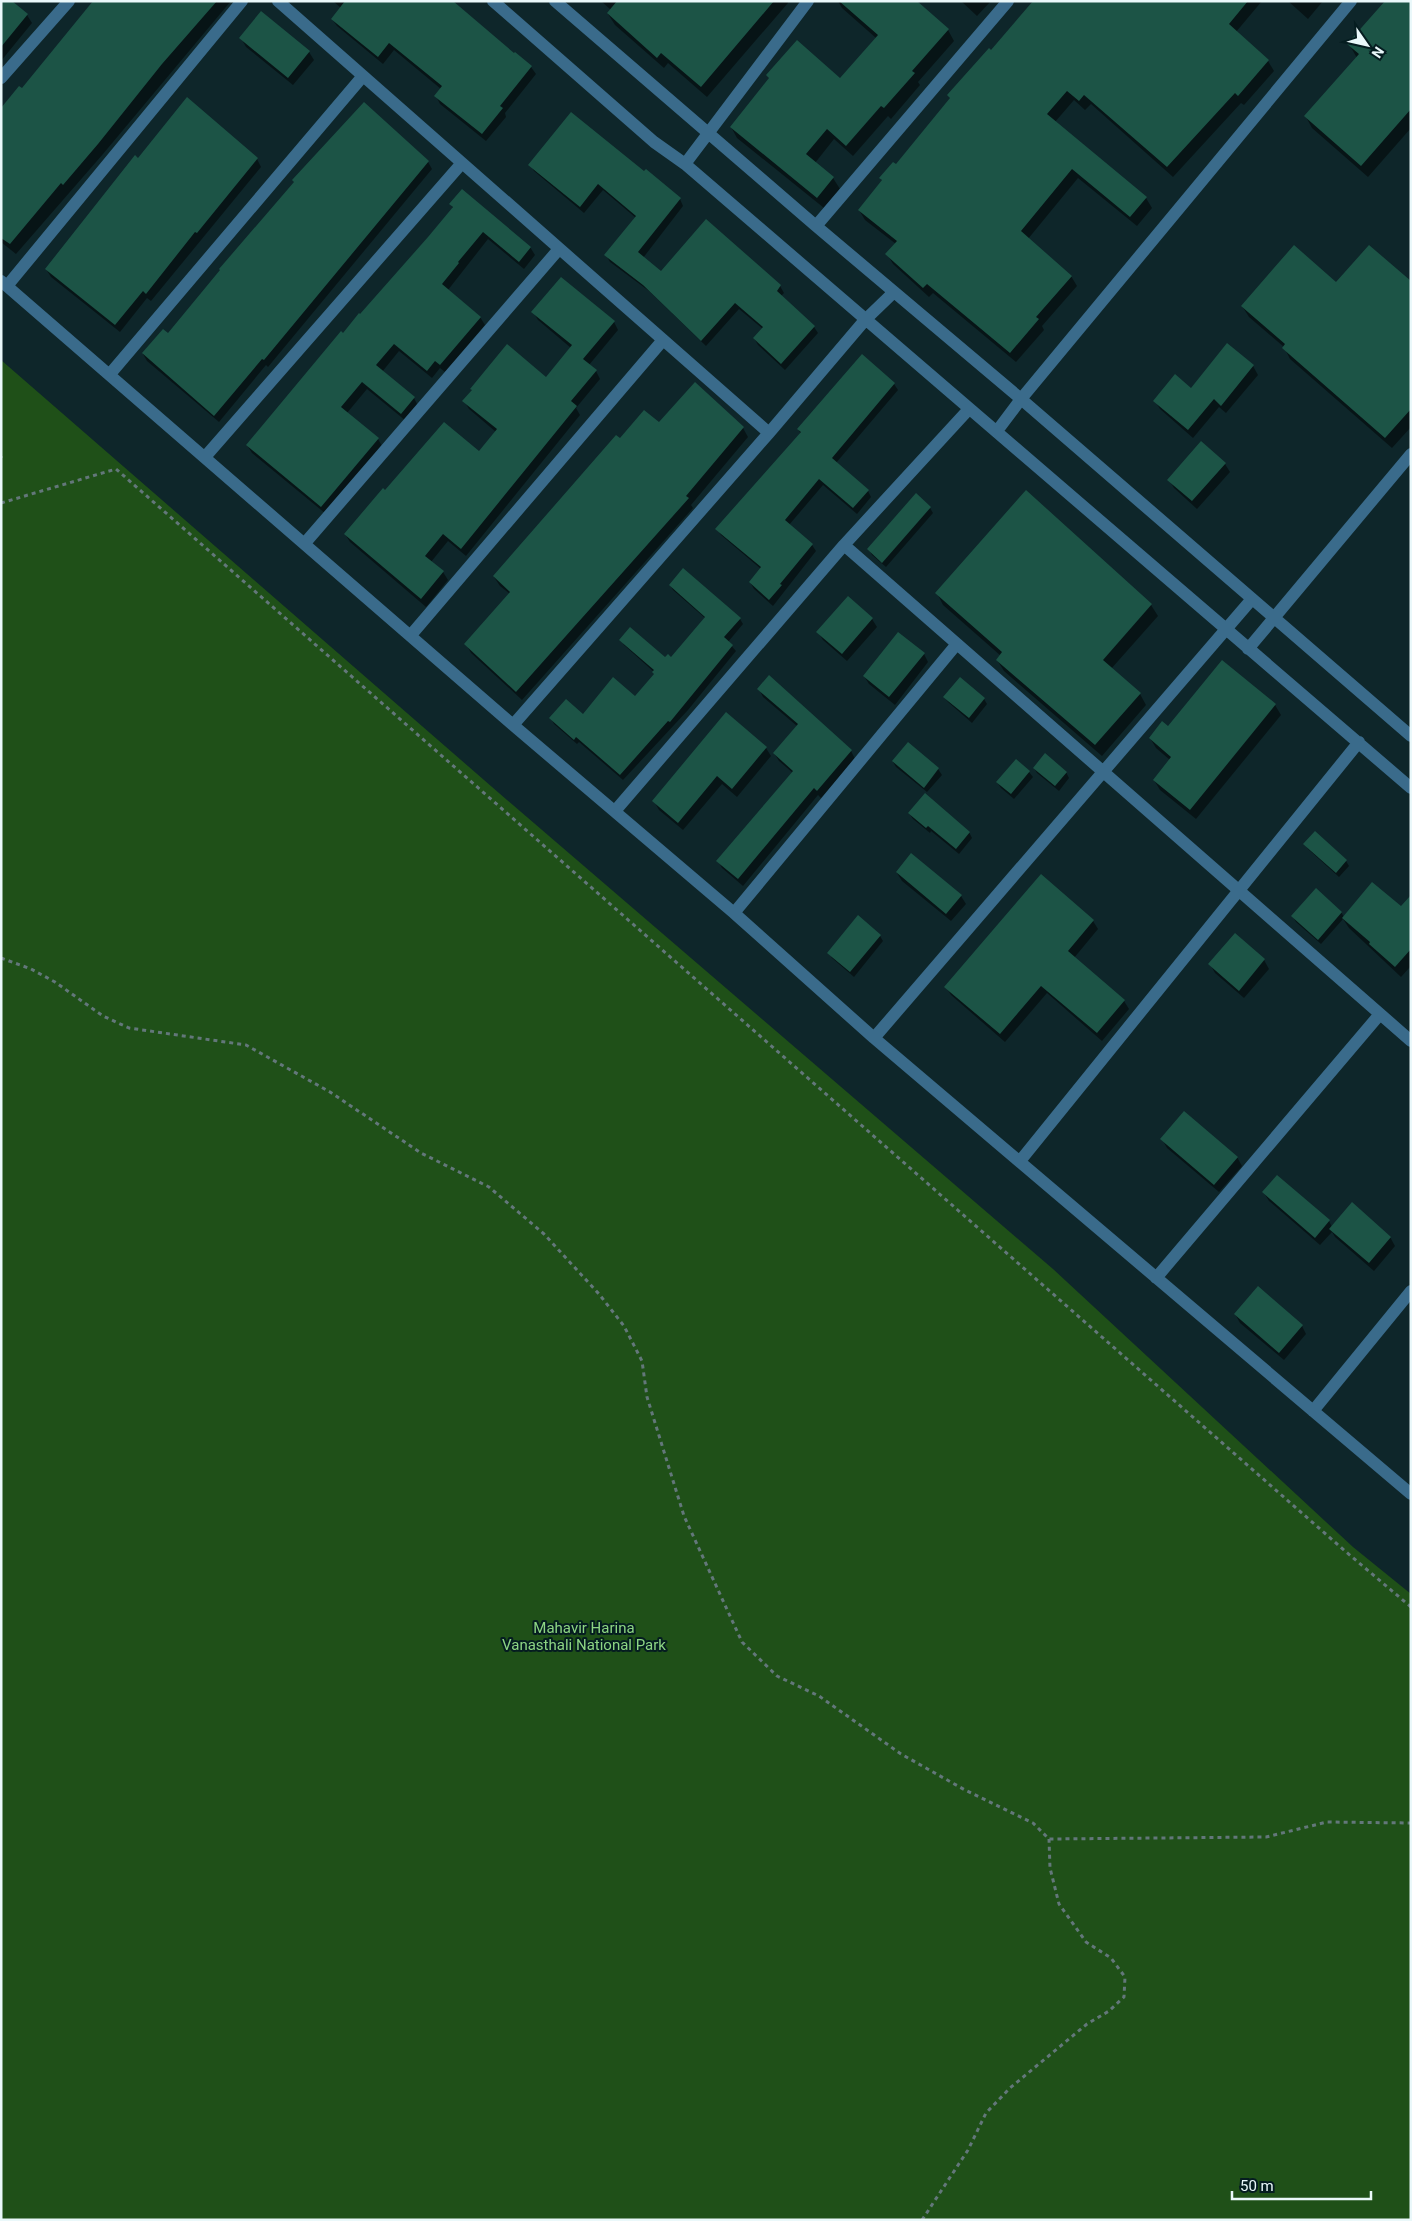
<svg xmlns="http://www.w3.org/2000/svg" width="1412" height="2221" viewBox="0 0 1412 2221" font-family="Roboto,sans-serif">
  <rect width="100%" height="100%" fill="#0e262a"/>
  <path fill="#1f5018" d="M1 360 507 800 1053 1269 1353 1547 1411 1594V2220H1Z"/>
  <path fill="#0007" d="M1 1 27 15 32 23 1 61Z
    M94 1H231L103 154 16 254 1 242V180L22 90Z
    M333 1H451L486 32 531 67 536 74 505 113 506 117 486 141 440 104 436 96 441 89 394 50 383 64 337 26 332 19 341 8Z
    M601 1H788V3L707 97 668 63 664 68 615 25 608 14 611 10Z
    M838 1H915L948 30 954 41 918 82 920 85 891 119 888 116 853 156 834 139 815 163 833 178 840 189 824 208 737 138 731 127 770 79 768 76 840 80 876 38 842 8Z
    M961 1H991L977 16Z
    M1035 1H1262L1236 32 1268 61 1274 71 1244 105 1241 103 1173 177 1091 104 1085 110 1074 100 1055 122 1146 198 1152 208 1137 226 1078 178 1028 239 1071 276 1077 286 1042 326 1044 330 1016 362 933 293 929 297 893 264 887 254 896 244 865 220 859 210 882 181 881 178 896 165 951 99 949 96 991 52Z
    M1288 1H1323L1308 19Z
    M1411 1V128L1368 177 1312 128 1306 117 1357 58 1349 44Z
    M241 38 309 52 314 60 293 85 246 47Z
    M364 104 428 162 432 169 268 367 266 365 219 422 147 361 143 354 168 334Z
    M257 159 261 167 151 301 147 298 120 332 51 277 46 269 138 160Z
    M530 165 680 199 683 206 643 258 661 272 780 286 784 293 781 296 814 327 818 333 785 370 758 345 754 338 763 329 739 309 706 346 649 291 610 262 606 255 636 218 603 190 584 213 534 171Z
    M451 204 530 247 535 255 524 269 488 239 448 290 480 317 485 325 445 372 440 368 432 378 399 351 382 372 414 398 418 406 406 421 367 389 347 413 378 439 382 446 326 514 252 453 247 445 453 209Z
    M1411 283V427L1392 448 1290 359 1284 347 1249 317 1242 306 1336 284Z
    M533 312 614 322 618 330 589 365 596 371 600 379 576 408 580 415 466 556 448 541 431 562 443 572 448 580 426 607 350 542 345 534 385 492 479 452 496 432 469 409 464 401 546 379 571 348 538 320Z
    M1227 345 1253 366 1258 375 1226 413 1219 407 1193 438 1160 409 1155 401 1191 389Z
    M695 384 743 428 748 437 691 505 693 508 522 700 471 653 466 644 510 594 500 586 494 577 659 424Z
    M894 384 898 390 836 463 868 491 871 497 857 514 823 485 789 525 812 545 816 551 773 606 754 589 750 582 761 569 721 535 717 529 801 434 798 429Z
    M1225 464 1230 472 1197 509 1174 488 1169 480Z
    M930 508 933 513 886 567 872 555 869 549Z
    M670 585 740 619 743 624 728 642 736 651 688 710 623 780 579 742 577 744 554 724 551 718 583 716 635 698 655 675 654 672 624 645 621 640 665 659H671L705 618 673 590Z
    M937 593 1151 605 1158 616 1111 669 1140 694 1146 705 1102 756 1004 671 997 660 1001 656 943 605Z
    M872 619 877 627 847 661 823 640 818 632Z
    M924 654 928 662 895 705 869 684 864 676Z
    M960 678 984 699 987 704 972 723 948 702 944 697Z
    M759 689 851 751 855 759 821 798 818 795 743 886 722 868 718 861 793 773 779 761 774 753 797 726 763 697Z
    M1275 705 1281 715 1196 819 1160 790 1154 780 1170 760 1156 748 1150 738 1169 728Z
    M726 713 766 748 771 756 737 797 722 784 683 830 659 810 654 801Z
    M908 744 938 769 942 775 927 792 896 767 893 762Z
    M1034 768 1066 772 1069 778 1059 791 1037 773Z
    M1029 772 1033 777 1014 799 1001 788 997 782Z
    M909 813 969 832 972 838 959 854 931 831 930 833 913 819Z
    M1305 844 1346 861 1349 866 1339 877 1308 849Z
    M897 873 961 896 966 904 951 921 902 881Z
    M1411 897V966L1401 977 1349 928 1343 919 1321 944 1296 922 1293 917 1341 912 1344 917 1401 908Z
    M1093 921 1098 929 1074 958 1124 1001 1129 1009 1102 1041 1047 993 1005 1042 951 995 946 987Z
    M1235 935 1264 960 1269 969 1244 998 1215 973 1210 964Z
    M880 936 883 941 854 977 832 958 829 953Z
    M1162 1139 1237 1157 1242 1166 1219 1192 1167 1148Z
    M1264 1193 1329 1221 1332 1227 1390 1237 1395 1246 1374 1271 1335 1237 1332 1232 1320 1245 1269 1201Z
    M1235 1314 1302 1326 1306 1334 1284 1360 1240 1323Z"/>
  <path fill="#1c5446" d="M1 1H12L28 14 1 47Z
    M93 1H217L162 64 98 144 63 185 61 183 10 244 1 238V108L19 86 22 88Z
    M345 1H453L514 53 515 52 532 66 500 106 503 108 482 134 434 96 442 86 389 43 378 57 331 19Z
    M617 1H774L701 87 661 53 657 58 607 13Z
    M839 1H917L949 29 912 71 915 73 884 108 881 106 846 146 827 129 806 154 834 177 817 198 730 127 769 78 766 75 797 40 840 78 878 35Z
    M1033 1H1248L1229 24 1269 60 1238 96 1235 93 1167 167 1084 95 1079 101 1067 91 1047 114 1147 197 1130 217 1072 169 1021 231 1072 276 1036 317 1039 319 1010 353 927 284 923 288 885 254 897 241 858 210 882 180 879 178 893 162 896 164 950 98 947 95 989 48 991 50Z
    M1385 1H1411V109L1361 166 1304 116 1359 54 1347 44Z
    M261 11 310 51 288 78 239 38Z
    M187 97 258 158 197 233 195 232 146 294 143 291 115 325 45 269 135 155 138 158Z
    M364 102 429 161 264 360 262 359 214 416 142 353 163 329 168 333 220 270 219 269 294 182 292 180Z
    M571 112 644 171 646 169 681 198 638 252 661 271 706 219 781 285 777 291 815 326 781 364 753 338 763 327 735 303 701 341 643 285 604 255 636 216 598 184 580 207 528 165Z
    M462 189 531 247 519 262 483 232 458 262 459 263 442 284 481 317 440 365 435 361 427 371 394 344 376 365 415 397 401 414 362 382 341 407 379 438 321 507 246 445 341 331 343 333 359 313 360 314 428 237 453 207 449 204Z
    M1294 245 1336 282 1369 245 1411 281V409L1385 438 1282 348 1285 344 1241 306Z
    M561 277 615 321 583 359 597 370 571 401 577 406 461 549 443 534 425 556 444 571 421 599 344 534 383 488 385 490 444 422 479 451 497 429 462 401 472 390 470 389 507 344 546 377 572 345 531 312Z
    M1227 343 1254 365 1221 406 1214 399 1188 430 1153 401 1175 374 1191 388Z
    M862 354 895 383 832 458 869 490 853 508 819 479 785 520 813 544 780 584 782 585 769 600 749 582 761 567 715 529 801 432 797 429Z
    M695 382 744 427 686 496 689 498 516 692 464 644 510 592 493 576 616 435 620 438 644 410 659 422Z
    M1201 441 1226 463 1192 501 1167 480Z
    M1026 490 1152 604 1103 660 1141 693 1095 745 996 660 1002 652 935 593Z
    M916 493 931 507 882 563 867 549Z
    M683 568 741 618 724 637 733 645 670 722 668 721 620 775 576 737 574 740 549 718 566 699 583 714 613 677 635 696 654 674 652 672 654 670 619 640 630 627 665 657 668 654 671 657 705 617 669 585Z
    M848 596 873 618 842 654 816 632Z
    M898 632 925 653 889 697 863 676Z
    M1222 660 1276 704 1190 810 1153 780 1171 757 1149 738 1162 721 1168 726Z
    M769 675 852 750 817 791 814 788 738 879 716 861 793 771 773 753 798 724 757 689Z
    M960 677 985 698 969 718 943 697Z
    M726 712 767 747 732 789 717 776 678 823 652 801Z
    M908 742 939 768 924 788 892 761Z
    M1045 753 1067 772 1055 786 1033 768Z
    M1016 759 1030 771 1011 794 996 782Z
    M925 793 970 832 956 849 928 826 926 828 908 813Z
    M1315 831 1347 860 1336 873 1303 844Z
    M911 853 962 895 946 914 896 872Z
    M1041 874 1094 920 1068 951 1125 1000 1097 1033 1041 986 1000 1034 944 987Z
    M1372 882 1401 906 1411 895V949L1395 967 1369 944 1370 942 1342 918Z
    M1316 888 1342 912 1318 940 1291 916Z
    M858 915 881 935 850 972 827 953Z
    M1235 933 1265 959 1239 991 1208 964Z
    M1184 1111 1238 1157 1214 1185 1160 1139Z
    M1277 1175 1330 1220 1315 1238 1262 1192Z
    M1352 1202 1391 1237 1369 1263 1329 1229Z
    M1258 1286 1303 1325 1279 1353 1234 1314Z"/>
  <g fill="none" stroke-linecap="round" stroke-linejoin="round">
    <path stroke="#63777a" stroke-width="3" stroke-dasharray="4 4" stroke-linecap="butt" d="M1 457 2 456
      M1 503 116 469 1345 1551 1411 1607
      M1 958 31 969 55 982 103 1016 129 1028 246 1045 330 1092 421 1153 489 1187 544 1234 599 1294 624 1326 642 1361 647 1397 684 1516 742 1642 777 1676 819 1696 901 1754 965 1790 1033 1823 1049 1839 1266 1837 1327 1822 1411 1823
      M922 2220 968 2150 986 2113 1010 2088 1087 2024 1109 2011 1124 1997 1125 1977 1111 1958 1086 1942 1059 1904 1050 1868 1049 1839"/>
    <path stroke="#3a6b8b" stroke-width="12" d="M278 1 769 433
      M493 1 654 142 685 164 1411 788
      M555 1 816 226 1021 399 1411 736
      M1 78 69 1
      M685 164 808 1
      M816 226 1008 1
      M1 281 513 725 734 913 874 1038 1411 1494
      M7 286 242 1
      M110 374 363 76
      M997 431 1021 399 1351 1
      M205 457 462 163
      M305 543 559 249
      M844 545 1411 1041
      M411 635 663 340
      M1248 649 1411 454
      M513 725 769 433 865 320 894 292
      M615 811 844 545 969 409
      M734 913 956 645
      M874 1038 1252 599
      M1020 1161 1359 742
      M1156 1278 1380 1014
      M1313 1411 1411 1291"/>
  </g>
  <g text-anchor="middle" stroke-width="4" stroke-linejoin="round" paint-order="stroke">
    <g font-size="15" fill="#8dd583" stroke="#051d20">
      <text x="584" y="1633">Mahavir Harina<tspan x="584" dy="17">Vanasthali National Park</tspan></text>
    </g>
  </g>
  <rect width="1412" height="2221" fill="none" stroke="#eaf8fa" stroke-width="5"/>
  <g transform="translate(1367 45) rotate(124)" stroke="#051d20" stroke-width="4" paint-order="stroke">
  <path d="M0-4L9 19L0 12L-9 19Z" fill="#eaf8fa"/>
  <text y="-8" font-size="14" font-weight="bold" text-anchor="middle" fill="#eaf8fa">N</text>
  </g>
  <path d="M1232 2191v8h139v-8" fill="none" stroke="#eaf8fa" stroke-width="2.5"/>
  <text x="1240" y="2191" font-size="15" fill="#eaf8fa" stroke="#051d20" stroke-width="4" paint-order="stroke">50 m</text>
</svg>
